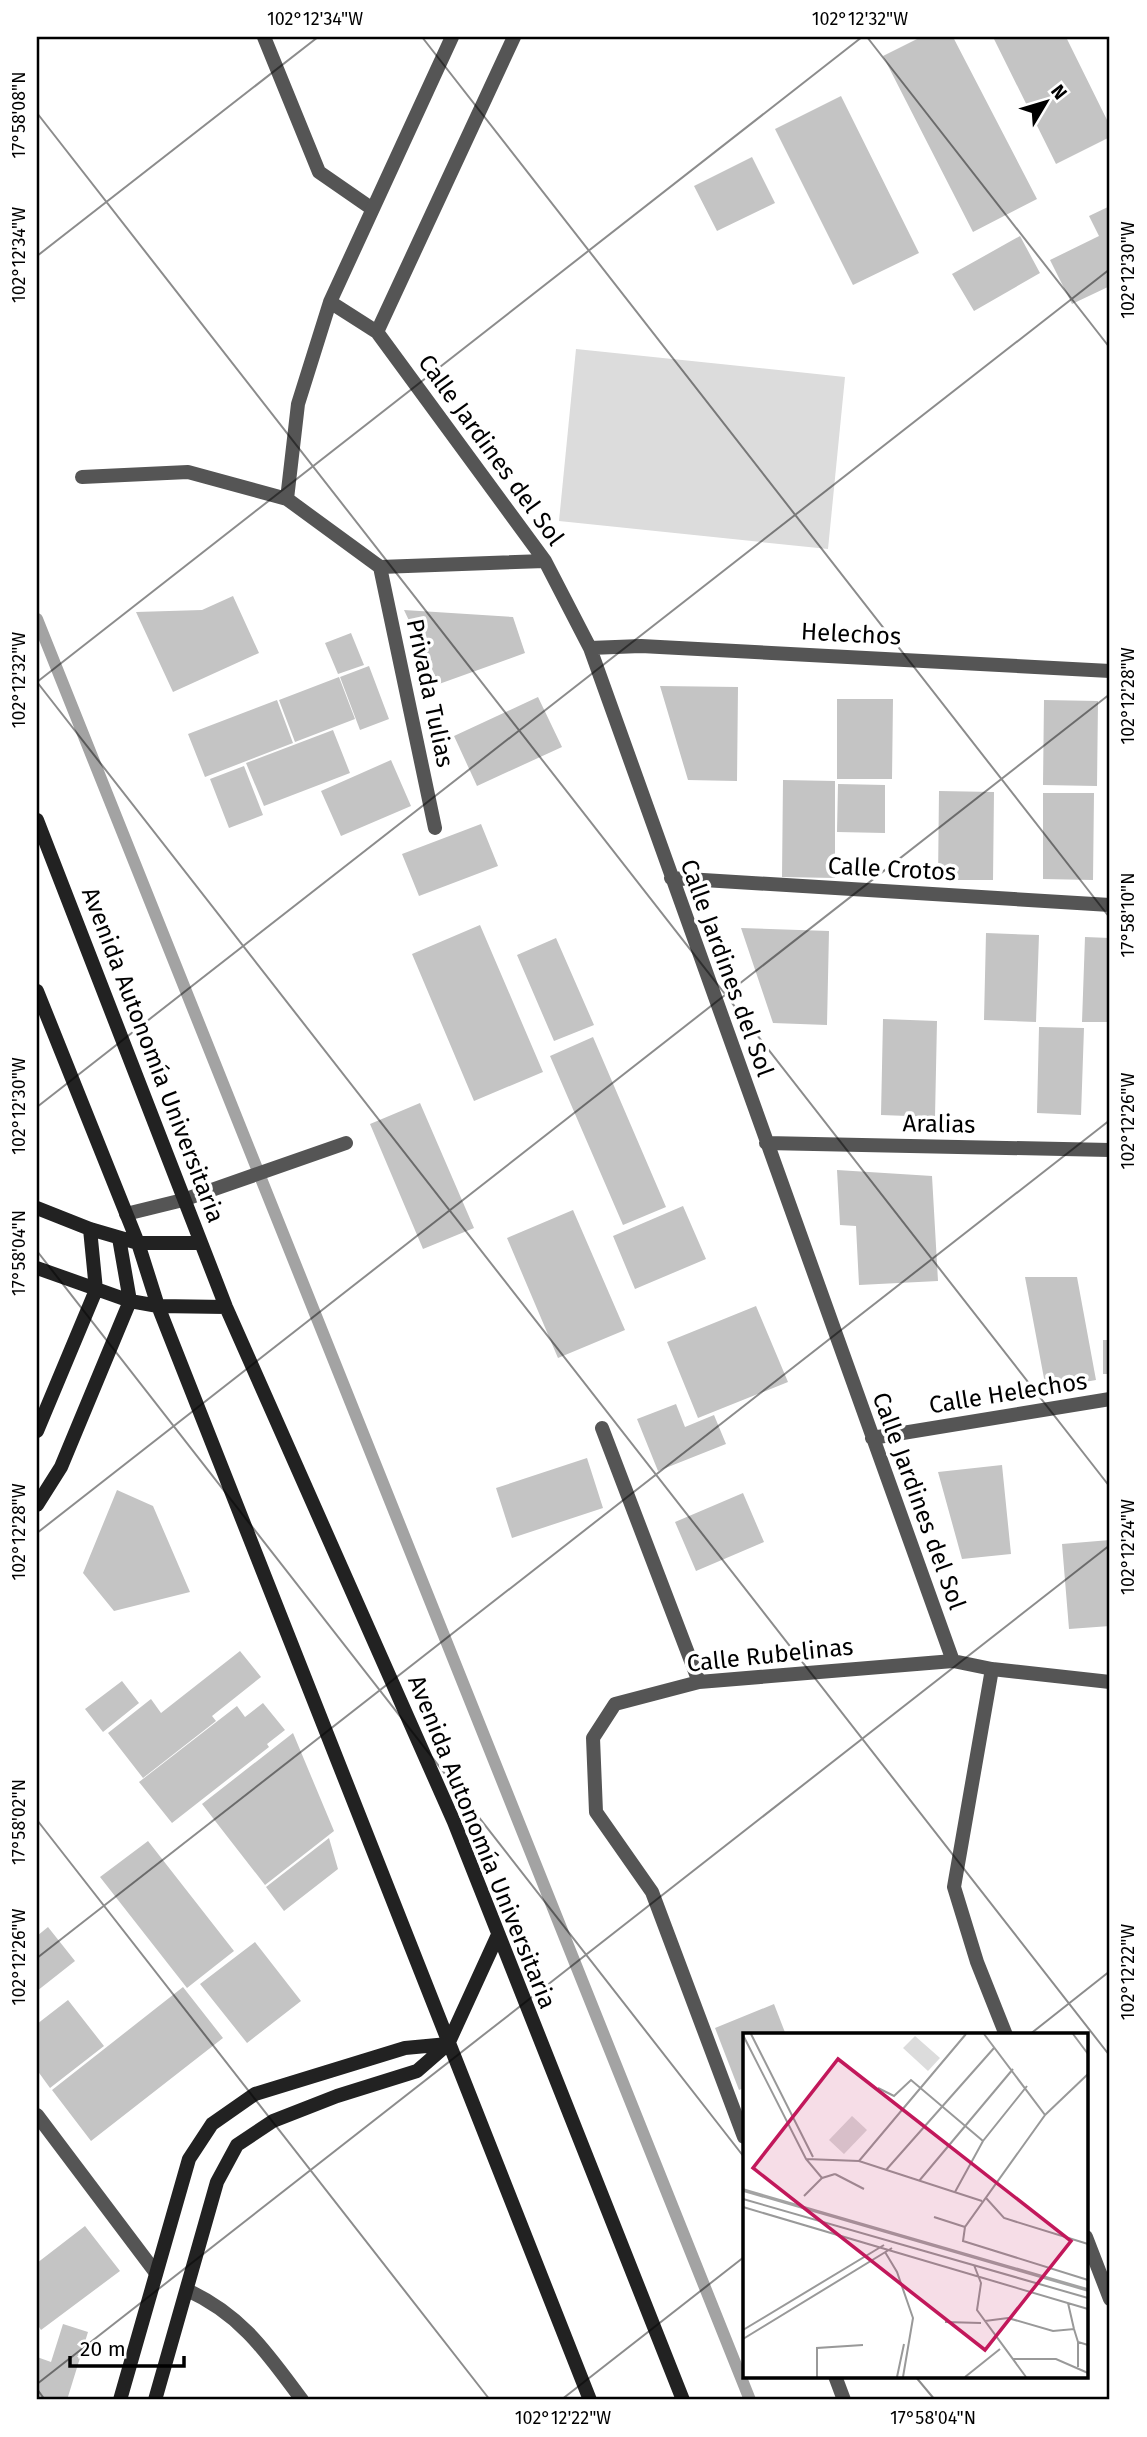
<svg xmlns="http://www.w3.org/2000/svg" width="1147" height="2437" viewBox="0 0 1147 2437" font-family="'Fira Sans',sans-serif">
  <rect width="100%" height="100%" fill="#fff"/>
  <path fill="#dcdcdc" d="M576 349 845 377 828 549 559 521Z"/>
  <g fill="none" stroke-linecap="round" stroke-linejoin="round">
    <path stroke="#a3a3a3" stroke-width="12" d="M37 619 750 2400"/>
  </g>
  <path fill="#c4c4c4" d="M921 37H953L1037 199 973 232 883 56Z
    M993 37H1066L1110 126V137L1056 164Z
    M841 96 919 253 853 285 775 129Z
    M752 157 775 203 717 231 694 186Z
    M1110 206V286L1072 304 1050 260 1099 236 1089 216Z
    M1020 236 1040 273 974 311 952 274Z
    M233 596 259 653 173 692 136 612 202 610Z
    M404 610 513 617 525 653 439 684Z
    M351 633 364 665 338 674 325 643Z
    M369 666 389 719 360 730 340 677Z
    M339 677 355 719 295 742 279 700Z
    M660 686 738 687 737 781 688 780Z
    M538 697 562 747 477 786 454 736Z
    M837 699H893L892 779H837Z
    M277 700 293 743 205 777 188 734Z
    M1044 700 1098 701 1097 786 1043 785Z
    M333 730 350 773 264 806 246 763Z
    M391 760 411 806 341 836 321 791Z
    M244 766 263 815 229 828 210 779Z
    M783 780 835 781V878L782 877Z
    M838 784 885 785V833L837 832Z
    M939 791 994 792 993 880H938Z
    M1043 793H1094L1093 880 1043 879Z
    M481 824 498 866 419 896 402 854Z
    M480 925 543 1072 474 1101 412 954Z
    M741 928 829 931 827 1025 773 1023Z
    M986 933 1039 935 1036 1022 984 1020Z
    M1085 937 1110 938V1022H1082Z
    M556 938 594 1025 554 1041 517 955Z
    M883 1019 937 1021 935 1117 881 1115Z
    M1039 1027 1084 1028 1081 1115 1037 1113Z
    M593 1037 666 1207 623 1225 550 1056Z
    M420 1103 474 1228 423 1249 370 1124Z
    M837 1170 932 1176 938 1281 859 1285 856 1226 840 1225Z
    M683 1206 706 1259 635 1289 613 1236Z
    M573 1210 625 1330 558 1358 507 1238Z
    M1025 1277H1077L1096 1380 1046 1389Z
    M756 1306 788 1382 698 1418 667 1342Z
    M1103 1340H1110V1374H1103Z
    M676 1404 685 1427 714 1415 726 1444 658 1471 637 1419Z
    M587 1458 603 1508 512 1538 496 1488Z
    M1002 1465 1011 1554 962 1559 938 1472Z
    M117 1490 153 1506 190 1592 114 1611 83 1573Z
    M743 1493 764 1542 696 1571 675 1522Z
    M1110 1540V1626L1069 1629 1062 1544Z
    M240 1651 261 1677 212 1716 216 1721 143 1778 108 1733 151 1699 161 1713Z
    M122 1681 139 1703 103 1732 85 1709Z
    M263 1703 285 1730 267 1744 269 1747 172 1823 139 1782 237 1706 245 1717Z
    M293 1733 334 1831 265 1885 202 1804Z
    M329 1838 338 1869 284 1911 266 1887Z
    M148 1841 234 1951 187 1988 100 1877Z
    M48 1927 75 1961 37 1991V1936Z
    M255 1942 301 2001 247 2043 200 1984Z
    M183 1987 223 2038 91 2141 52 2090Z
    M68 2000 104 2046 50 2088 37 2070V2024Z
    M774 2004 786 2035H744V2088L739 2090 715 2028Z
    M85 2226 120 2271 41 2330 37 2324V2263Z
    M63 2324 88 2332 67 2400H37V2357L51 2362Z"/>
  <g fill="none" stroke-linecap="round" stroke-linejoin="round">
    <path stroke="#555" stroke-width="14" d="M264 37 319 172 371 208
      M126 1214 183 1200 346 1143"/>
    <path stroke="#555" stroke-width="14" d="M330 302 377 332 545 561 590 648 953 1661
      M377 332 514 37
      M82 477 188 472 287 499
      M380 567 287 499 298 404 330 302 452 37
      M380 567 435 828
      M380 567 545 561
      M590 648 641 646 1110 671
      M671 878 1110 905
      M766 1143 1110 1150
      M602 1428 699 1682
      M872 1438 1110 1399
      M992 1669 954 1887 977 1962 1006 2035
      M37 2115 156 2273
      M744 2137 652 1892 596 1812 593 1738 615 1704 699 1682 953 1661 992 1669 1110 1682
      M1086 2237 1110 2299
      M187 2290C242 2315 267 2353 302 2400
      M835 2376 844 2400"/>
    <path stroke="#222" stroke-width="14" d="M37 820 226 1307 454 1822 683 2400
      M37 991 138 1243 158 1306 590 2400
      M37 1208 90 1229 138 1243H201
      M37 1268 130 1301 158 1306 226 1307
      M37 1431 96 1290 90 1229
      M37 1505 61 1467 130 1301 119 1238
      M120 2400 189 2159 212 2124 255 2094 405 2048 448 2044
      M155 2400 217 2182 237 2145 273 2121 337 2096 417 2071 448 2044 497 1937"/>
  </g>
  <path fill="none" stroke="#000" stroke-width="2" stroke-opacity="0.45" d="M422 37 1110 918M867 37 1110 348M37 113 1110 1487M37 256 318 37M37 682 862 37M37 682 1110 2056M37 1107 1110 269M37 1251 744 2157M37 1533 1110 694M37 1820 490 2400M37 1958 1110 1120M1029 2035 1110 1971M915 2376 935 2400M37 2384 1110 1545M37 2389 45 2400M561 2400 744 2257M1105 2400 1110 2396"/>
  <g text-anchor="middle" stroke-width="7" stroke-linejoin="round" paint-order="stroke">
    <g font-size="24" fill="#000" stroke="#fff">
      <text transform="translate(491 450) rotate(54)" y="8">Calle Jardines del Sol</text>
      <text transform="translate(851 634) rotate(3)" y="8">Helechos</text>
      <text transform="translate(430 693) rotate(78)" y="8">Privada Tulias</text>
      <text transform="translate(892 869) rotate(3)" y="8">Calle Crotos</text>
      <text transform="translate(727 968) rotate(70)" y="8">Calle Jardines del Sol</text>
      <text transform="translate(153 1055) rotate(69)" y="8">Avenida Autonomía Universitaria</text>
      <text transform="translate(939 1124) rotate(1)" y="8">Aralias</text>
      <text transform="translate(1008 1393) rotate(-9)" y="8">Calle Helechos</text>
      <text transform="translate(919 1501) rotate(70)" y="8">Calle Jardines del Sol</text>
      <text transform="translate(770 1655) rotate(-6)" y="8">Calle Rubelinas</text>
      <text transform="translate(482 1842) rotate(68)" y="8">Avenida Autonomía Universitaria</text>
    </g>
  </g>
  <g transform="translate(743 2033)">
    <rect width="345" height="345" fill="#fff"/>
    <path d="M172 3 197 25 185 38 160 15ZM109 83 124 97 101 121 86 107Z" fill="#dcdcdc"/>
    <path fill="none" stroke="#a3a3a3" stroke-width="3.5" d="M0 157 345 257"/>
    <path fill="none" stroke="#999" stroke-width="2" d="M8 1 70 124M241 1 302 82 222 194 220 208 345 247M330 1 345 21M0 2 63 126 79 145 92 141M135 55 151 63 168 47 240 108M302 82 345 41M63 126 116 128 239 168M116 128 223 1M143 137 251 15M92 141 121 156M176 148 270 36M212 159 240 108 284 53M61 163 79 145M243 165 261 185 345 211M0 166 345 265M0 174 345 276M191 184 222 194M142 219 154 239 170 285 160 344M231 232 238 250 234 277 283 344M325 270 331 296M242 288 265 285 310 298 331 296 335 309 345 312M202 289 238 290M0 297 141 212M0 306 149 215M335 309V334M270 326H313L345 340M74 344V315L120 312M154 344 161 311M222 344 257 316"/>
    <path fill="#c2185b" fill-opacity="0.15" stroke="#c2185b" stroke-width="3.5" d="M95 26 328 208 242 317 10 135Z"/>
    <rect width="345" height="345" fill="none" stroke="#000" stroke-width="3.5"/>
  </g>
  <rect width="1147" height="2437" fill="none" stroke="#ffffff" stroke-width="77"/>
  <g transform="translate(1046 102) rotate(52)" stroke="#ffffff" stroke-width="5" paint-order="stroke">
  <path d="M0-5L12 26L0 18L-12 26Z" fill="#000000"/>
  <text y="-10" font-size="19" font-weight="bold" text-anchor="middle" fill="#000000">N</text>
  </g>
  <path d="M70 2356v10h114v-10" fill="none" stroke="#000000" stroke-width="3.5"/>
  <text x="80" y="2356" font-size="21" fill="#000000" stroke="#ffffff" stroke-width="5" paint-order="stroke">20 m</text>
  <rect x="38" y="38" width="1070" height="2360" fill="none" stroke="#000" stroke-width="2.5"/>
  <g font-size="18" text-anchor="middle" fill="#000">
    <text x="315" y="25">102°12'34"W</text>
    <text x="860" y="25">102°12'32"W</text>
    <text transform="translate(19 115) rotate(-90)" y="6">17°58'08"N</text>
    <text transform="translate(19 255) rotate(-90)" y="6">102°12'34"W</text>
    <text transform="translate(1128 270) rotate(-90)" y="6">102°12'30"W</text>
    <text transform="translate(19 680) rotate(-90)" y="6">102°12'32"W</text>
    <text transform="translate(1128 696) rotate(-90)" y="6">102°12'28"W</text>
    <text transform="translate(1128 915) rotate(-90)" y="6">17°58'10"N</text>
    <text transform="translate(19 1106) rotate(-90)" y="6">102°12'30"W</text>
    <text transform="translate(1128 1121) rotate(-90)" y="6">102°12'26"W</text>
    <text transform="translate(19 1253) rotate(-90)" y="6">17°58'04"N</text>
    <text transform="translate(19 1532) rotate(-90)" y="6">102°12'28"W</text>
    <text transform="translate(1128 1547) rotate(-90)" y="6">102°12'24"W</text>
    <text transform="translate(19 1822) rotate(-90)" y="6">17°58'02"N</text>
    <text transform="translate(19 1957) rotate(-90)" y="6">102°12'26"W</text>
    <text transform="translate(1128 1972) rotate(-90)" y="6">102°12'22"W</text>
    <text x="563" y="2424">102°12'22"W</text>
    <text x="933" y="2424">17°58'04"N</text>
  </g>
</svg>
